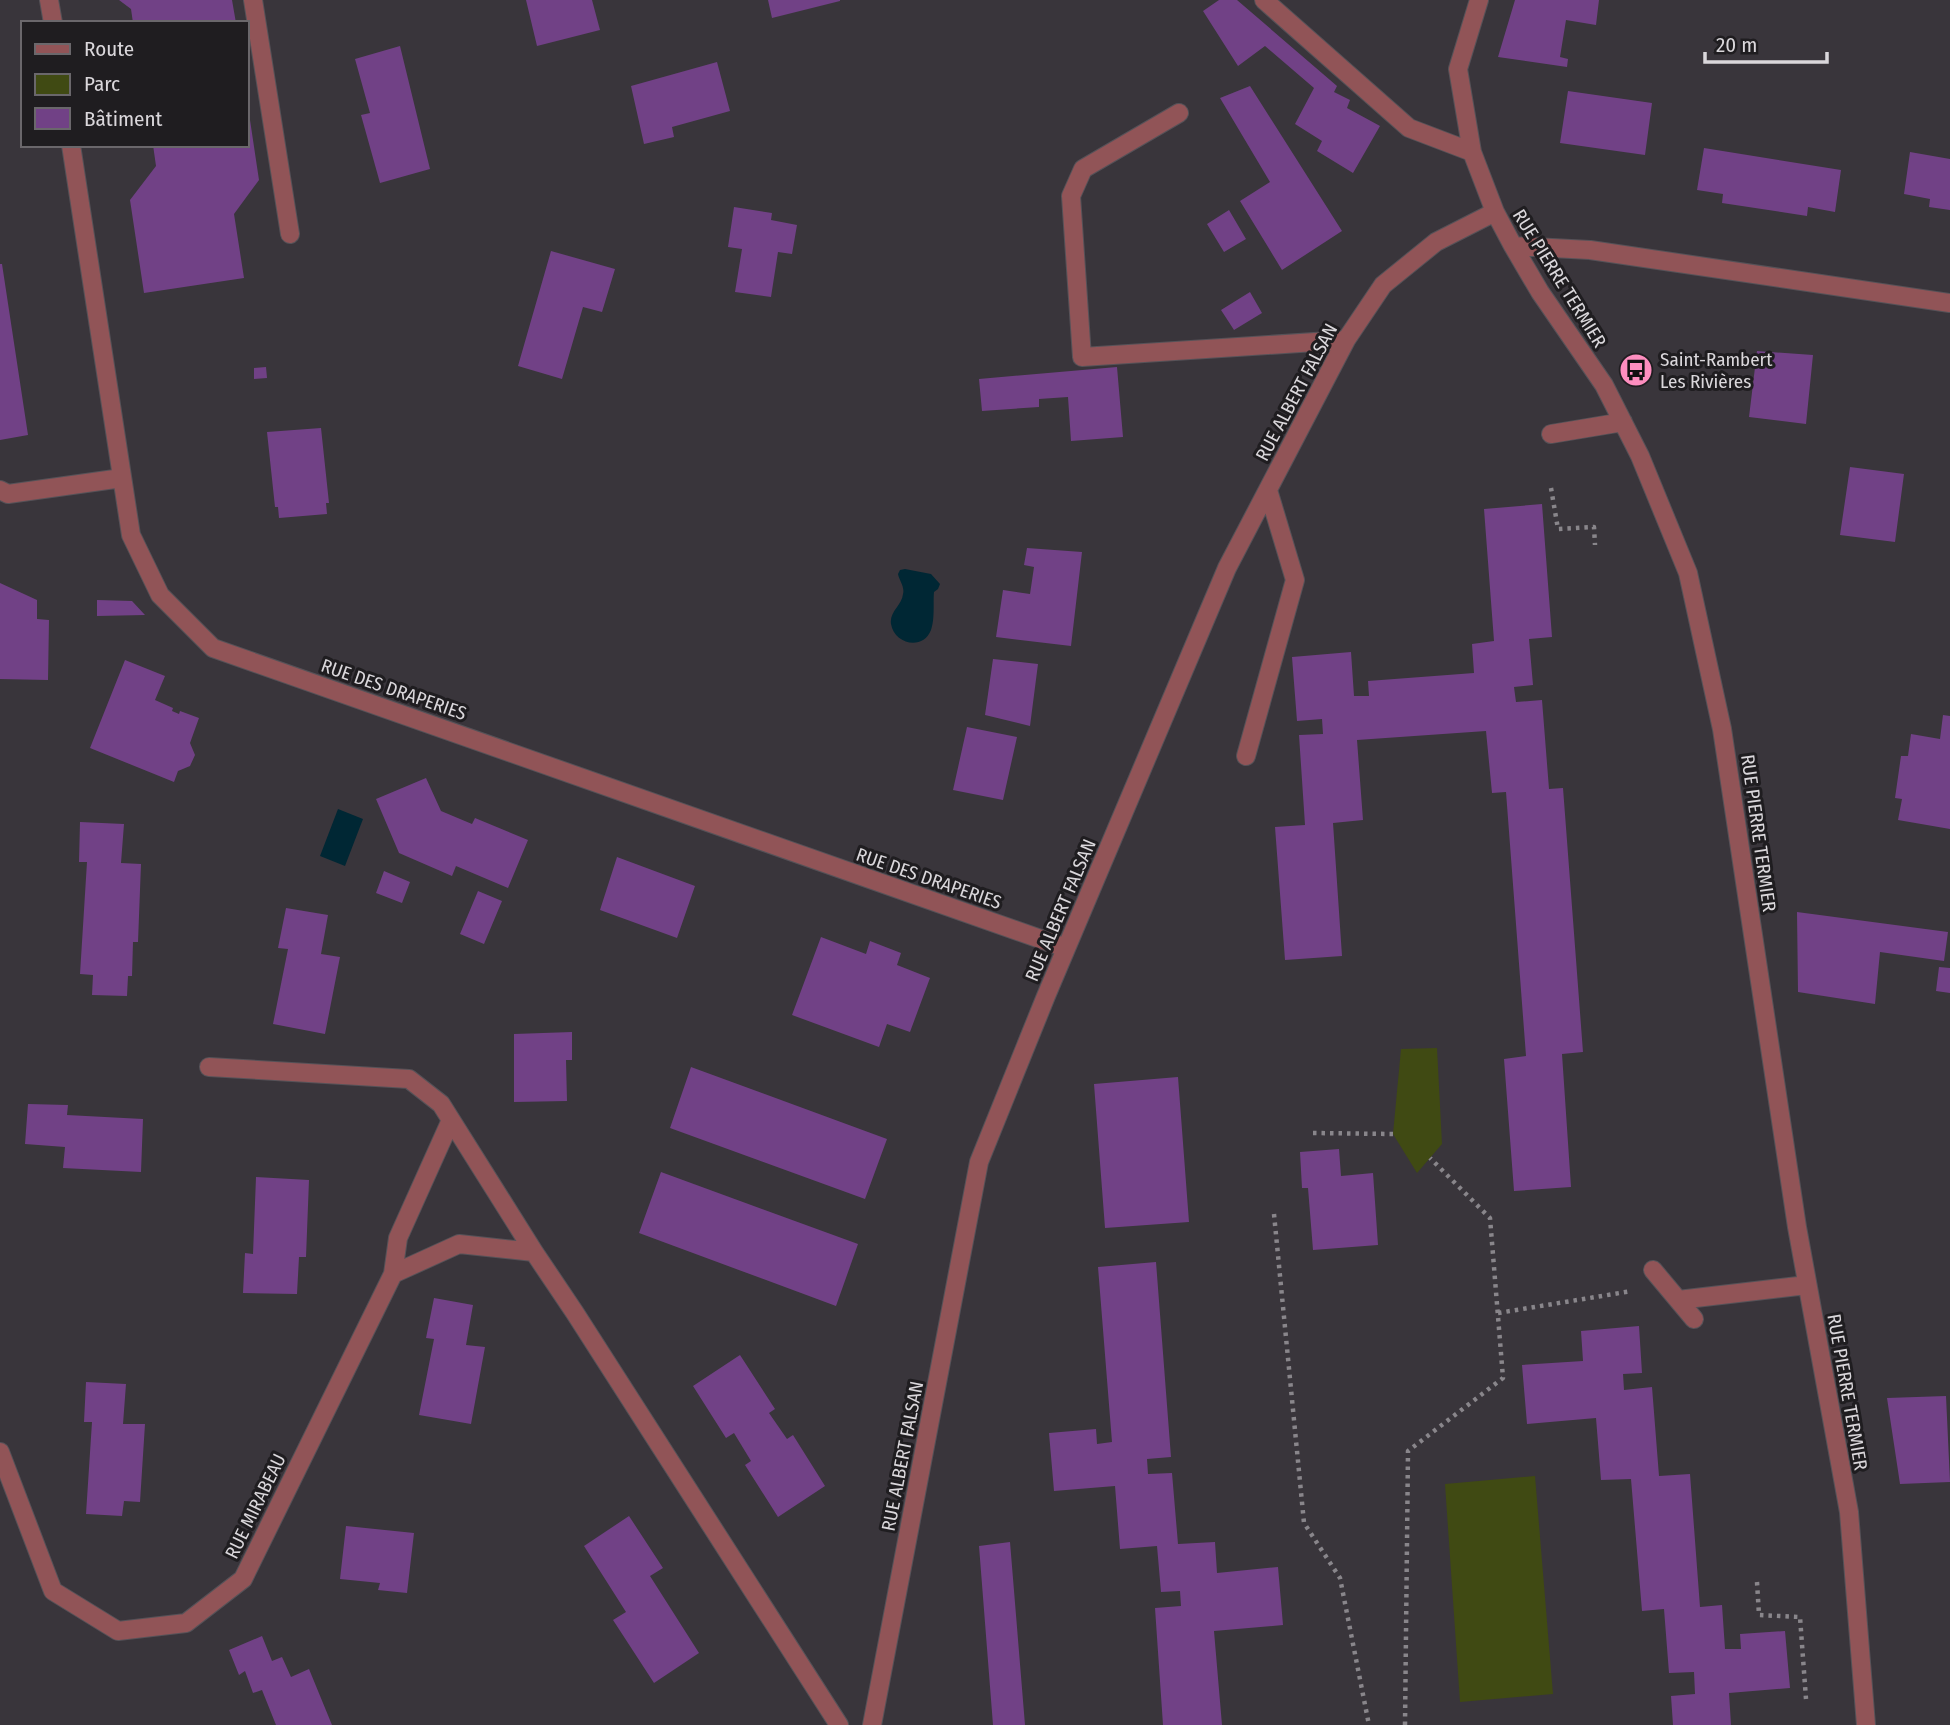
<svg xmlns="http://www.w3.org/2000/svg" width="1950" height="1725" viewBox="0 0 1950 1725" font-family="'Fira Sans Condensed',sans-serif">
  <rect width="100%" height="100%" fill="#39353b"/>
  <path fill="#404a13" d="M1437 1048 1442 1144 1417 1173 1393 1134 1401 1049Z
    M1535 1476 1553 1694 1460 1702 1445 1484Z"/>
  <path fill="#002734" d="M905 569 931 574 940 584 938 589 934 592C933 603 935 619 931 630 923 651 894 644 891 624 889 612 902 605 903 594 905 587 899 580 898 574L900 570Z
    M338 809 363 819 345 866 320 856Z"/>
  <path fill="#714186" d="M119 0H232L236 23H133L131 9Z
    M526 0H592L600 30 537 46Z
    M768 0H840V1L772 18Z
    M1219 0H1237L1337 86 1334 92 1350 100 1347 108 1380 126 1353 173 1317 151 1322 141 1295 124 1314 88 1265 46 1238 66 1203 11Z
    M1515 0H1599L1596 25 1566 20 1560 57 1568 59 1567 67 1498 57Z
    M400 46 430 169 380 183 361 115 370 113 355 59Z
    M717 62 730 111 672 127 674 137 644 144 631 86Z
    M1250 86 1342 231 1282 270 1240 201 1270 182 1220 98Z
    M1568 91 1652 103 1645 155 1560 143Z
    M247 120H250L259 180 234 214 244 278 144 293 130 200 156 166 153 145H247Z
    M1704 148 1841 170 1835 212 1808 207 1807 216 1722 203 1723 194 1697 190Z
    M1910 152 1950 159V210L1929 207 1930 199 1904 194Z
    M734 207 772 213 771 220 797 225 792 254 778 252 771 297 735 292 742 249 728 247Z
    M1229 210 1246 239 1224 252 1207 224Z
    M551 251 615 269 602 312 583 307 562 379 518 366Z
    M0 264H2L28 435 0 440Z
    M1250 292 1262 313 1234 330 1221 310Z
    M1757 351 1813 355 1806 424 1749 417Z
    M266 367 267 378 254 379V368Z
    M1117 367 1123 437 1071 441 1068 397 1039 399V407L982 411 979 379Z
    M321 428 329 503H326L327 514 279 518 278 507H275L267 432Z
    M1850 467 1904 474 1895 542 1840 535Z
    M1542 504 1552 637 1529 639 1533 685 1514 687 1516 702 1542 700 1549 789 1563 788 1583 1052 1562 1054 1571 1187 1514 1191 1504 1059 1526 1056 1506 792 1492 793 1486 731 1357 740 1363 820 1333 823 1342 956 1285 960 1275 827 1305 825 1299 735 1323 734 1322 719 1297 721 1292 657 1351 652 1354 696H1369L1368 681 1474 673 1472 644 1494 641 1484 509Z
    M1027 548 1082 552 1071 646 996 637 1003 590 1030 594 1034 567 1024 565Z
    M0 583 37 600V619L49 620 48 680 0 679Z
    M97 600 132 601 145 615 97 616Z
    M993 659 1038 664 1030 726 985 715Z
    M125 660 165 676 155 700 173 708 172 711 179 714 180 711 199 718 190 743 195 755 190 766 178 771 174 782 90 748Z
    M1943 715 1950 716V829L1898 820 1902 799 1895 798 1901 756H1908L1911 734 1940 739Z
    M967 727 1017 737 1003 800 953 790Z
    M426 778 441 811 472 824 475 818 528 840 508 888 456 866 452 876 399 853 376 799Z
    M80 822 124 824 121 863 141 864 138 942H133L132 976H128L127 996 92 995 93 975 80 974 87 862H79Z
    M617 857 695 886 677 938 600 910Z
    M384 871 410 882 402 903 376 893Z
    M478 891 502 901 484 944 460 934Z
    M286 908 328 915 321 954 340 957 325 1034 273 1024 288 949 278 948Z
    M1797 912 1948 932 1944 961 1880 952 1875 1004 1798 992Z
    M821 937 866 954 870 941 901 953 897 965 930 978 910 1032 887 1024 879 1047 792 1015Z
    M1939 967 1950 968V993L1936 991Z
    M572 1032V1060H566L567 1101 514 1102V1034Z
    M691 1067 887 1139 865 1199 670 1128Z
    M1178 1077 1189 1222 1105 1228 1094 1084Z
    M28 1104 68 1105 67 1115 143 1119 141 1172 63 1168 65 1147 25 1144Z
    M1339 1149 1341 1176 1373 1173 1378 1245 1313 1250 1308 1188H1302L1300 1152Z
    M661 1172 858 1244 836 1306 639 1233Z
    M256 1177 309 1180 306 1257H299L297 1294 243 1293 245 1253 253 1254Z
    M1156 1262 1171 1457 1147 1459 1148 1474 1172 1473 1178 1544 1215 1542 1217 1573 1278 1567 1283 1625 1214 1631 1222 1725H1163L1155 1608 1181 1606 1180 1591 1161 1592 1157 1546 1120 1549 1115 1486 1054 1491 1049 1433 1096 1429 1097 1444 1112 1442 1098 1267Z
    M434 1298 473 1305 466 1345 485 1347 471 1424 419 1415 434 1339 426 1338Z
    M1639 1326 1642 1373 1623 1374 1624 1390 1652 1387 1659 1476 1690 1474 1700 1607 1722 1605 1725 1649H1741L1740 1634 1785 1631 1790 1688 1729 1693 1731 1725H1673L1671 1696 1695 1694 1694 1672 1669 1673 1664 1609 1642 1611 1631 1479 1601 1480 1596 1418 1527 1424 1522 1365 1583 1361 1581 1331Z
    M740 1355 775 1409 769 1413 787 1439 793 1435 825 1486 778 1517 745 1465 751 1461 734 1433 726 1438 693 1386Z
    M86 1382 126 1384 123 1424H145L140 1502 124 1501 122 1516 86 1514 92 1422H84Z
    M1946 1396 1950 1482 1900 1484 1887 1398Z
    M629 1516 663 1568 650 1576 699 1653 654 1683 613 1620 626 1612 584 1546Z
    M346 1526 414 1533 407 1593 378 1590 380 1583 340 1579Z
    M1010 1542 1025 1725H993L979 1546Z
    M262 1636 272 1661 282 1657 291 1677 309 1669 332 1725H276L262 1690 253 1693 245 1671 239 1675 229 1650Z"/>
  <g fill="none" stroke-linecap="round" stroke-linejoin="round">
    <defs>
      <path id="minor" d="M49 0 53 23
        M253 0 290 234
        M1264 0 1409 128 1472 152
        M1479 0 1458 69 1472 152 1495 212 1513 246 1540 292 1604 385 1640 456 1688 573 1722 729 1797 1227 1849 1512 1866 1725
        M1179 113 1083 169 1071 196 1082 357 1346 340
        M71 145 131 535 160 595 213 648 1066 948
        M1513 246 1590 250 1950 303
        M1551 434 1623 422
        M0 490 8 494 122 478
        M1246 756 1295 580 1268 490
        M209 1067 409 1079 441 1104 534 1252
        M1653 1270 1694 1319
        M393 1274 398 1238 451 1120
        M1678 1300 1807 1285
        M0 1452 53 1591 118 1631 186 1623 243 1579 393 1274 459 1244 534 1252 575 1313 839 1725
        M872 1725 979 1162 1046 996 1227 568 1346 340 1383 285 1436 242 1495 212"/>
    </defs>
    <use href="#minor" stroke="#565258" stroke-width="20"/>
    <path stroke="#89868b" stroke-width="4.5" stroke-dasharray="3.5 5" stroke-linecap="butt" d="M1551 488 1558 529 1594 527 1595 545
      M1313 1133 1393 1134
      M1274 1214 1304 1523 1340 1578 1369 1725
      M1498 1313 1632 1291
      M1757 1582 1759 1615 1800 1617 1806 1699
      M1405 1725 1408 1451 1503 1378 1490 1218 1430 1158"/>
    <use href="#minor" stroke="#915457" stroke-width="18"/>
  </g>
  <defs>
    <symbol id="bus-disc" viewBox="-11 -11 22 22"><circle r="9.5" fill="#fd8ebf" stroke="#1f1d20"/><path d="M-5-6H5V4H4V6H2V4H-2V6H-4V4H-5ZM-3.5-4V0h7V-4ZM-3.5 1.2v1.5H-2V1.2ZM2 1.2v1.5H3.5V1.2Z" fill="#111"/></symbol>
  </defs>
  <g fill-rule="evenodd">
    <use href="#bus-disc" x="1617" y="351" width="38" height="38"/>
  </g>
  <g text-anchor="middle" stroke-width="6" stroke-linejoin="round" paint-order="stroke">
    <g font-size="19" fill="#dad7db" stroke="#1f1d20">
      <text transform="translate(1560 278) rotate(58)" y="7">RUE PIERRE TERMIER</text>
      <text transform="translate(1296 392) rotate(-62)" y="7">RUE ALBERT FALSAN</text>
      <text transform="translate(394 689) rotate(19)" y="7">RUE DES DRAPERIES</text>
      <text transform="translate(1759 833) rotate(82)" y="7">RUE PIERRE TERMIER</text>
      <text transform="translate(929 878) rotate(19)" y="7">RUE DES DRAPERIES</text>
      <text transform="translate(1060 910) rotate(-67)" y="7">RUE ALBERT FALSAN</text>
      <text transform="translate(1848 1392) rotate(80)" y="7">RUE PIERRE TERMIER</text>
      <text transform="translate(902 1456) rotate(-79)" y="7">RUE ALBERT FALSAN</text>
      <text transform="translate(255 1506) rotate(-64)" y="7">RUE MIRABEAU</text>
    </g>
    <g font-size="19" fill="#dad7db" stroke="#1f1d20" text-anchor="start">
      <text x="1660" y="366">Saint-Rambert<tspan x="1660" dy="22">Les Rivières</tspan></text>
    </g>
  </g>
  <rect x="21" y="21" width="228" height="126" fill="#1f1d20" stroke="#6a676b" stroke-width="2"/>
  <rect x="35" y="44" width="35" height="10" fill="#915457" stroke="#6a676b" stroke-width="2"/>
  <text x="84" y="56" font-size="21" fill="#dad7db">Route</text>
  <rect x="35" y="74" width="35" height="21" fill="#404a13" stroke="#6a676b" stroke-width="2"/>
  <text x="84" y="91" font-size="21" fill="#dad7db">Parc</text>
  <rect x="35" y="108" width="35" height="21" fill="#714186" stroke="#6a676b" stroke-width="2"/>
  <text x="84" y="126" font-size="21" fill="#dad7db">Bâtiment</text>
  <path d="M1705 52v10h122v-10" fill="none" stroke="#dad7db" stroke-width="3.5"/>
  <text x="1716" y="52" font-size="21" fill="#dad7db" stroke="#1f1d20" stroke-width="5" paint-order="stroke">20 m</text>
</svg>
